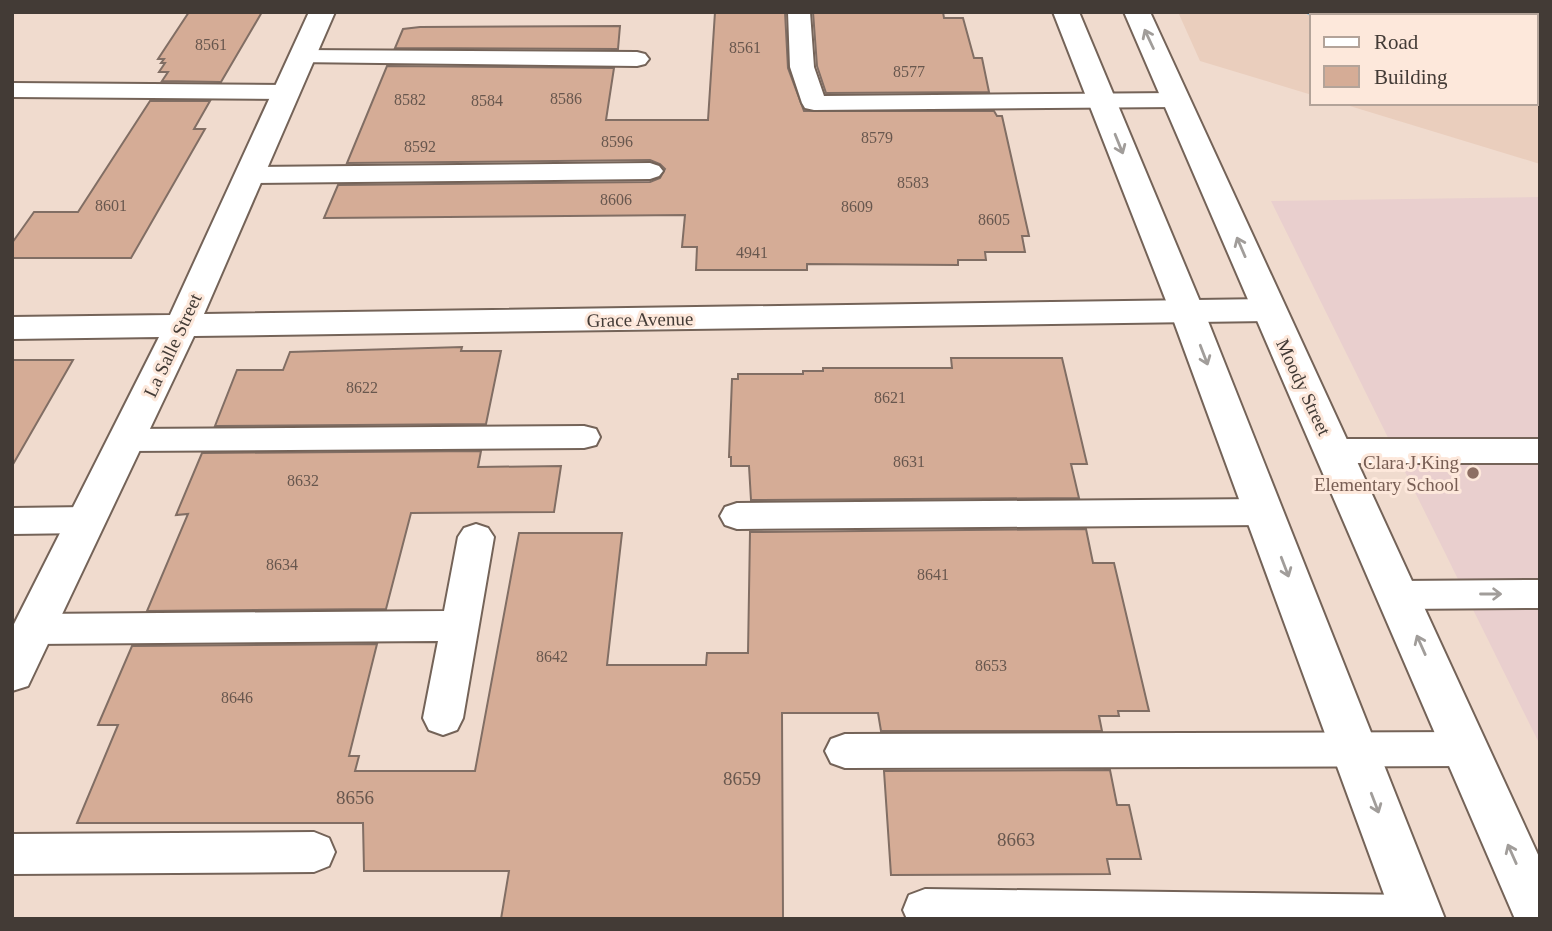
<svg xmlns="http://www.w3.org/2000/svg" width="1552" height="931" viewBox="0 0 1552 931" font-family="Georgia,serif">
  <rect width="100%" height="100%" fill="#f0dbce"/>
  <path fill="#eacebd" d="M1178 12H1298L1312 16V95L1200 61Z
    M1536 80 1540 81V164L1340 103H1536Z"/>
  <path fill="#e9cfce" d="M1540 197V745L1271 201Z"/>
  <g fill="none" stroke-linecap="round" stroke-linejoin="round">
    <path fill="#97c5db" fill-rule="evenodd" d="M1303 12H1321L1327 16 1312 17Z
      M1536 73 1540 74V82L1536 81Z"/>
  </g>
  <path fill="#d5ac96" stroke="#816e64" stroke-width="2" d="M189 12H262L221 82 162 81 168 72H159L165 63H161L164 59H158Z
    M715 12H785L788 68 804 111H994L997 116H1002L1029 236H1022L1025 252H985L986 260H958V265L807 264V270H696L697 247H682L685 215 324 218 338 185 650 182 660 178 665 169 660 164 650 160 347 163 387 66 614 68 606 120H708Z
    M813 12H943L944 18H963L974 58H982L989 92 826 93 817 66Z
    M620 26 618 49 395 48 403 29 420 27Z
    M150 101H210L194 129H205L131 258H12V243L34 212H78Z
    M462 347 461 351H501L486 424 215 426 237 370H283L290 352Z
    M951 358H1062L1087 464H1071L1079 498 751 500 749 466H731V457H729L732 379H738V374H803V371H823V368H952Z
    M12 360H73L12 466Z
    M481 451 478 467 561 466 554 512 411 513 386 609 147 611 188 514 176 515 202 453Z
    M1086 529 1093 563H1114L1149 711H1118L1119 716H1099L1102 731H881L878 713H782L783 919H501L509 871H364L363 823H77L118 725H98L132 646 377 644 349 756H359L355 771H475L519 533H622L607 665H706L707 653H748L750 532Z
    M1110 770 1117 805H1129L1141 859H1107L1110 874 891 875 884 771Z"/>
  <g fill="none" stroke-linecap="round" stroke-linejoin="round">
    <defs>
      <path id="lane" d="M788 12H810L814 67 824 96 1177 93 1186 95 1189 100 1186 105 1177 107 814 110 805 108 802 103 790 67Z
        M1364 12H1395L1398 16H1367Z
        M301 50 637 52 645 54 649 59 645 64 637 66 293 62 289 57 293 52Z
        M1536 50 1540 51V65L1536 64Z
        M12 83 286 85 294 87 298 92 294 97 286 99 12 97Z
        M650 163 659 166 663 171 659 176 650 179 249 183 240 181 236 175 240 169 249 167Z
        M584 426 596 429 600 437 596 445 584 448 126 451 114 448 110 440 114 432 126 429Z
        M1334 439H1540V463H1334L1322 459 1318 451 1322 443Z
        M1264 499 1276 503 1281 512 1276 521 1264 525 737 529 725 525 720 516 725 507 737 503Z
        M87 507 99 511 104 520 99 529 87 533 12 534V508Z
        M476 524 488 528 494 537 463 718 457 730 443 735 429 730 423 718 438 641 33 644 20 639 14 629 20 619 33 614 444 611 458 537 464 528Z
        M1540 580V608L1398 609 1385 605 1380 595 1385 585 1398 581Z
        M1467 732 1481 737 1487 749 1481 761 1467 766 845 768 831 763 825 751 831 739 845 734Z
        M314 832 329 838 335 852 329 866 314 872 12 874V834Z
        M925 889 1418 895 1434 901 1440 916 1439 919H907L903 910 909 895Z"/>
      <path id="street" d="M309 12H335L204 314 1268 299 1280 302 1285 310 1280 318 1268 321 194 336 28 686 12 691V628L159 337 12 339V317L170 315Z"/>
      <path id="secondary" d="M1053 12H1079L1204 311 1445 919H1393L1170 311Z
        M1124 12H1150L1540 859V919H1515Z"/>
    </defs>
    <use href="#lane" stroke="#746358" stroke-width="4"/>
    <use href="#street" stroke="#746358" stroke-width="4"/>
    <use href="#secondary" stroke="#746358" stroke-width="4"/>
    <use href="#lane" fill="#fff" fill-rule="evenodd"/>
    <use href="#street" fill="#fff" fill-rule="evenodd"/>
    <use href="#secondary" fill="#fff" fill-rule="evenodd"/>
  </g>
  <defs><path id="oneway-shaft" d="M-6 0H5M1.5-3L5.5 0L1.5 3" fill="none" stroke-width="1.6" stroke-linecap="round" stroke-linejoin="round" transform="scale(1.75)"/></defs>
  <g stroke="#a19d9a">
    <use href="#oneway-shaft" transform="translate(1149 39) rotate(-115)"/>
    <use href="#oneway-shaft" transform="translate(1119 144) rotate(68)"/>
    <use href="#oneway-shaft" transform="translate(1241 247) rotate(-113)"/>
    <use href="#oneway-shaft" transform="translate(1204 355) rotate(69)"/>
    <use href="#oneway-shaft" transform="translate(1285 567) rotate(69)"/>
    <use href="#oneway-shaft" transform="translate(1491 594)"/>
    <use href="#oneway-shaft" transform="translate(1421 645) rotate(-114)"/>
    <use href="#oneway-shaft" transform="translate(1375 803) rotate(69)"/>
    <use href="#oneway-shaft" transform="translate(1512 854) rotate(-114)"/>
  </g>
  <circle fill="#8d6e63" stroke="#fde8db" stroke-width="2.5" cx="1473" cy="473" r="7"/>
  <g text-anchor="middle" stroke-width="6" stroke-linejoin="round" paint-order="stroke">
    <g font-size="16" fill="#68574e">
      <text x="211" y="50">8561</text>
      <text x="745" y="53">8561</text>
      <text x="909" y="77">8577</text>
      <text x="566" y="104">8586</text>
      <text x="410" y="105">8582</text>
      <text x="487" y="106">8584</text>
      <text x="877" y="143">8579</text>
      <text x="617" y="147">8596</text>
      <text x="420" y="152">8592</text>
      <text x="913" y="188">8583</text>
      <text x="616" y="205">8606</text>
      <text x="111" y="211">8601</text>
      <text x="857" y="212">8609</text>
      <text x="994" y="225">8605</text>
      <text x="752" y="258">4941</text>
      <text x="362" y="393">8622</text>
      <text x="890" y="403">8621</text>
      <text x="909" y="467">8631</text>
      <text x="303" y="486">8632</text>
      <text x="282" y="570">8634</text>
      <text x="933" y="580">8641</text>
      <text x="552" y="662">8642</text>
      <text x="991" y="671">8653</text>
      <text x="237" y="703">8646</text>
    </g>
    <g font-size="19" fill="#433b36" stroke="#fde8db">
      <text transform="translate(640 319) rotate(-1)" y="7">Grace Avenue</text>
      <text transform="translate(172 345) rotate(-65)" y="7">La Salle Street</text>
      <text transform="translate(1304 387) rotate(65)" y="7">Moody Street</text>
    </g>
    <g font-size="19" fill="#785e54" stroke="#fde8db" text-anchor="end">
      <text x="1459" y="469">Clara J King<tspan x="1459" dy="22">Elementary School</tspan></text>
    </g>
    <g font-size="19" fill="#68574e">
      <text x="742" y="785">8659</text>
      <text x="355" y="804">8656</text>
      <text x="1016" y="846">8663</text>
    </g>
  </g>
  <rect width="1552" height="931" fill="none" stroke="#433b36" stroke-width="28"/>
  <rect x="1310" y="14" width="228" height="91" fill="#fde8db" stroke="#b3a399" stroke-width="2"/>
  <rect x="1324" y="37" width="35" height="10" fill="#ffffff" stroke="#b3a399" stroke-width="2"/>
  <text x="1374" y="49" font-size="21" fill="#433b36">Road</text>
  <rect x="1324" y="66" width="35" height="21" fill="#d5ac96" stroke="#b3a399" stroke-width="2"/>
  <text x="1374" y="84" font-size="21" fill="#433b36">Building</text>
</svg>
